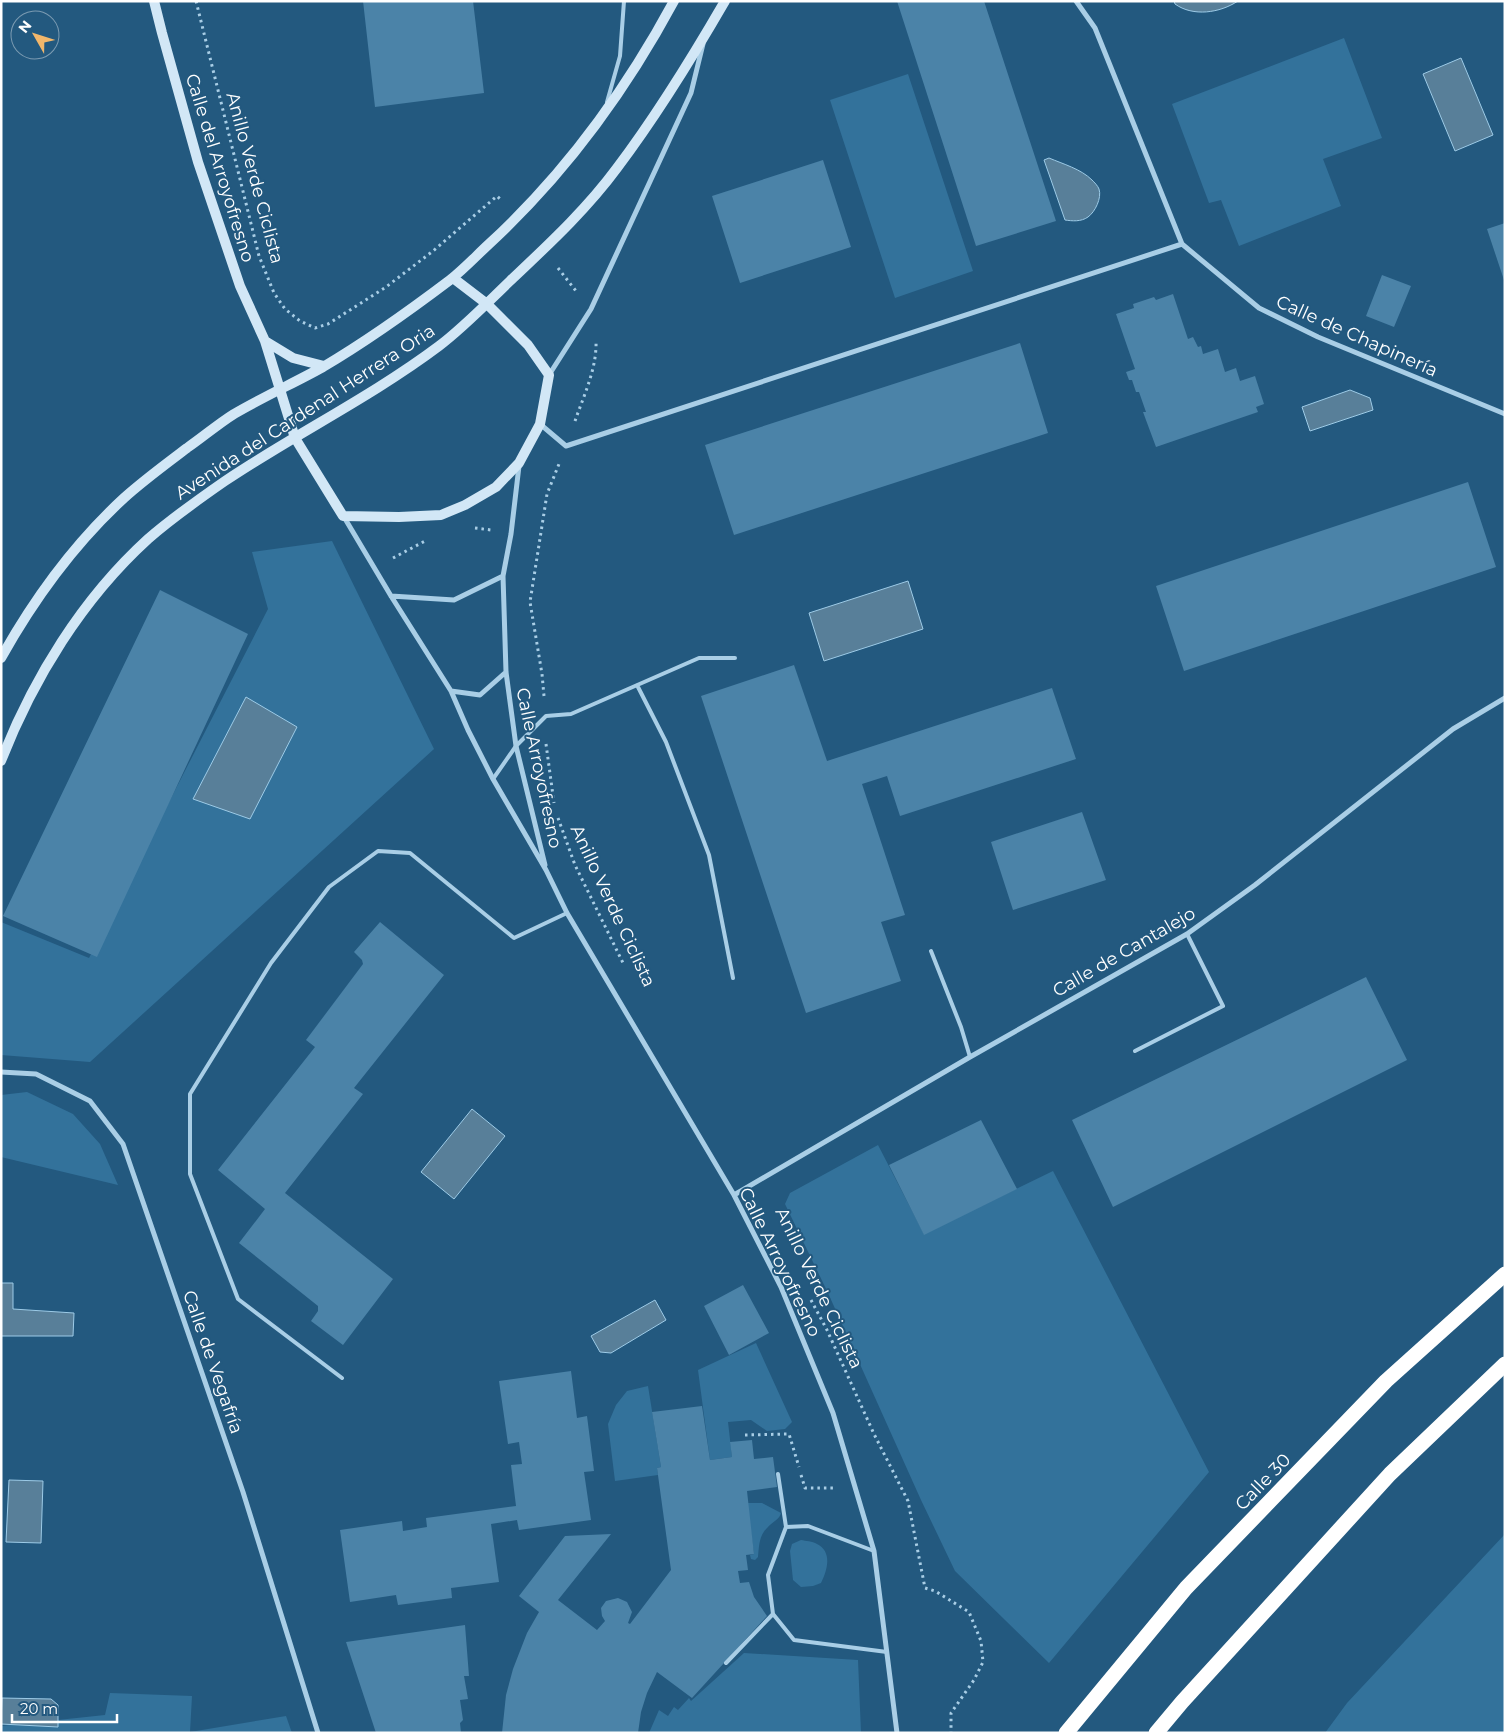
<svg xmlns="http://www.w3.org/2000/svg" width="1506" height="1734" viewBox="0 0 1506 1734" font-family="Montserrat,sans-serif">
  <rect width="100%" height="100%" fill="#23597f"/>
  <path fill="#33729b" d="M1344 38 1382 138 1323 159 1341 206 1239 246 1221 200 1209 203 1172 104Z
    M908 74 973 271 895 298 830 100Z
    M332 541 434 749 90 1062 1 1055V922L89 958 268 609 252 552Z
    M27 1092 73 1114 100 1144 118 1185 1 1157V1095Z
    M878 1145 924 1234 1053 1171 1209 1472 1049 1663 955 1571 921 1500 828 1293 785 1204 790 1193Z
    M756 1343 792 1422 785 1429 767 1431 751 1420 728 1422 732 1457 710 1460 698 1370Z
    M648 1386 661 1467 657 1468 658 1475 615 1481 608 1424 616 1405 627 1391Z
    M747 1503H762L781 1513C780 1519 772 1522 768 1527 759 1535 759 1546 758 1557L755 1560 751 1559 750 1555 754 1554Z
    M1505 1534V1733H1325L1347 1703Z
    M801 1540C806 1541 812 1541 817 1544 833 1552 827 1571 821 1583L813 1586 801 1587 793 1580 790 1551 792 1544Z
    M744 1653 858 1660 861 1733H649L659 1710 668 1716 674 1707 678 1710 689 1698 691 1701Z
    M110 1693 192 1696 190 1732 286 1716 292 1733H1V1726L105 1715Z"/>
  <path fill="#587f99" stroke="#9dcbe7" d="M1174 1H1238C1220 13 1193 17 1175 4Z
    M1461 58 1493 135 1455 151 1423 74Z
    M1049 158C1063 164 1081 169 1092 180 1094 182 1098 186 1099 189 1102 198 1095 212 1088 217 1081 222 1072 221 1065 220L1044 160Z
    M1350 390 1370 398 1373 410 1310 431 1302 407Z
    M908 581 923 629 824 661 809 613Z
    M246 697 297 727 250 819 193 799Z
    M472 1109 505 1136 454 1199 421 1172Z
    M1 1283H13V1309L74 1313 73 1336H1Z
    M655 1300 666 1320 611 1353 600 1352 591 1336Z
    M9 1480 43 1481 41 1543 6 1542Z
    M2 1698 51 1699 58 1705V1727L1 1724Z"/>
  <path fill="#4b83a8" d="M363 1H473L484 93 375 107Z
    M897 1H984L1056 221 976 246Z
    M823 160 851 247 740 283 712 196Z
    M1505 223V280H1504L1487 229Z
    M1382 275 1411 286 1394 327 1366 316Z
    M1173 294 1188 339 1193 337 1198 347 1201 346 1203 354 1218 349 1225 372 1236 368 1240 381 1255 376 1264 404 1256 407 1258 412 1156 447 1143 412H1146L1139 392H1136L1132 380H1129L1126 372 1135 369 1116 314 1134 308 1133 304 1154 297 1156 300Z
    M1020 343 1048 433 734 535 705 445Z
    M1468 482 1496 567 1184 671 1156 586Z
    M160 590 248 634 97 957 3 916Z
    M794 665 827 761 1052 688 1076 759 900 816 887 776 862 784 905 915 881 922 901 981 806 1013 701 696Z
    M1082 812 1106 880 1013 910 991 842Z
    M380 922 444 975 354 1088 363 1094 285 1193 393 1279 343 1345 311 1321 318 1311V1306L239 1243 265 1209 218 1170 315 1047 306 1040 363 964 362 960 354 952Z
    M1366 977 1407 1060 1113 1207 1072 1120Z
    M981 1120 1017 1189 924 1235 889 1165Z
    M743 1285 769 1333 729 1355 704 1306Z
    M571 1371 577 1418 587 1416 594 1471 584 1472 591 1520 519 1530 517 1520 491 1524 499 1582 451 1588 452 1598 398 1605 396 1595 350 1602 340 1530 402 1521 403 1531 427 1527 426 1518 516 1506 511 1465 522 1464 519 1442 508 1444 499 1381Z
    M702 1406 710 1460 732 1457 730 1442 752 1440 754 1459 773 1457 777 1487 747 1491 754 1554 746 1555 748 1570 738 1571 740 1583 749 1582 754 1597 767 1616 692 1698 657 1672 647 1693 641 1712 638 1733H502L506 1695 513 1669 527 1633 539 1612 519 1596 565 1536 611 1534 558 1600 597 1630 605 1621 602 1616 601 1608 606 1601 618 1598 627 1602 632 1612 628 1623 630 1624 671 1570 657 1468 661 1467 652 1412Z
    M465 1625 469 1676H464L468 1699 460 1700 463 1720 460 1723 461 1733H376L346 1642Z"/>
  <g fill="none" stroke-linecap="round" stroke-linejoin="round">
    <path stroke="#a9cee6" stroke-width="3" stroke-dasharray="2.5 4" stroke-linecap="butt" d="M196 1 259 256 274 293 285 309 300 321 315 328 328 324 386 287 433 251 497 196 501 200
      M558 268 576 291
      M575 421C584 395 597 368 596 341
      M475 528 491 530
      M393 558 427 540
      M544 696 542 674 530 602 547 494 559 464
      M546 744 554 803
      M558 818 575 865 623 963
      M811 1300 827 1330 874 1434 908 1501 925 1588 935 1591 969 1612 981 1641 983 1662 974 1680 951 1713V1733
      M745 1435 789 1434 799 1467
      M801 1475 805 1488H833"/>
    <path stroke="#a9cee6" stroke-width="4" d="M607 102 620 56 624 1
      M637 685 666 742 709 855 733 978
      M493 779 516 746 546 716 571 714 699 658H735
      M931 951 961 1027 970 1057
      M1135 1051 1223 1006 1187 934
      M342 1378 238 1299 190 1174V1094L271 963 329 887 378 851 410 853 514 938 567 913
      M778 1474 786 1527
      M874 1551 808 1526 786 1527 768 1575 773 1614 794 1640 887 1652
      M726 1663 773 1614"/>
    <path stroke="#a9cee6" stroke-width="5" d="M1076 1 1095 28 1182 244 1259 308 1318 337 1505 414
      M549 375 591 309 691 93 703 44
      M540 424 566 446 1182 244
      M519 466 511 534 503 576 506 672 516 746 545 865
      M344 517 391 596 451 691 468 730 493 779 546 870 567 913 734 1195 781 1287 833 1413 874 1551 897 1733
      M391 596 454 600 503 576
      M451 691 480 695 506 672
      M1 1072 36 1074 90 1101 123 1144 243 1492 318 1733
      M734 1195 970 1057 1187 934 1255 885 1453 729 1505 698"/>
    <path stroke="#d2e7f6" stroke-width="10" d="M154 1 162 33 198 162 240 286 265 341 295 438 343 516 399 517 441 515 465 505 496 487 519 463 540 424 549 375 528 345 487 304 453 278
      M265 341 293 358 324 366
      M1 658C34 599 74 544 124 498 144 480 166 464 187 448 203 437 218 424 234 414 263 397 294 383 323 367 367 341 409 311 450 280 464 269 476 256 489 244 565 174 625 92 674 1
      M1 761C33 679 82 599 148 539 172 518 199 499 225 481 295 434 371 397 439 346 464 327 487 303 510 281 548 245 586 210 617 168 657 115 692 58 725 1"/>
    <path stroke="#fff" stroke-width="15" d="M1066 1733 1186 1588 1386 1381 1505 1274
      M1156 1733 1182 1702 1390 1474 1505 1364"/>
  </g>
  <g text-anchor="middle" stroke-width="4" stroke-linejoin="round" paint-order="stroke">
    <g font-size="18" fill="#fff" stroke="#23597f">
      <text transform="translate(220 168) rotate(73)" y="6">Calle del Arroyofresno</text>
      <text transform="translate(255 178) rotate(75)" y="6">Anillo Verde Ciclista</text>
      <text transform="translate(1357 336) rotate(24)" y="6">Calle de Chapinería</text>
      <text transform="translate(305 412) rotate(-33)" y="6">Avenida del Cardenal Herrera Oria</text>
      <text transform="translate(539 768) rotate(78)" y="6">Calle Arroyofresno</text>
      <text transform="translate(613 906) rotate(65)" y="6">Anillo Verde Ciclista</text>
      <text transform="translate(1124 952) rotate(-30)" y="6">Calle de Cantalejo</text>
      <text transform="translate(780 1262) rotate(64)" y="6">Calle Arroyofresno</text>
      <text transform="translate(819 1288) rotate(64)" y="6">Anillo Verde Ciclista</text>
      <text transform="translate(213 1362) rotate(71)" y="6">Calle de Vegafría</text>
      <text transform="translate(1263 1482) rotate(-46)" y="6">Calle 30</text>
    </g>
  </g>
  <rect width="1506" height="1734" fill="none" stroke="#ffffff" stroke-width="5"/>
  <g transform="translate(35 35) rotate(309)"><circle r="24" fill="#23597f" stroke="#7b9bb2"/>
  <path d="M0-4L9 19L0 12L-9 19Z" fill="#f2b76b"/>
  <text y="-8" font-size="14" font-weight="bold" text-anchor="middle" fill="#ffffff">N</text>
  </g>
  <path d="M12 1714v8h105v-8" fill="none" stroke="#ffffff" stroke-width="2.5"/>
  <text x="20" y="1714" font-size="15" fill="#ffffff" stroke="#23597f" stroke-width="4" paint-order="stroke">20 m</text>
</svg>
